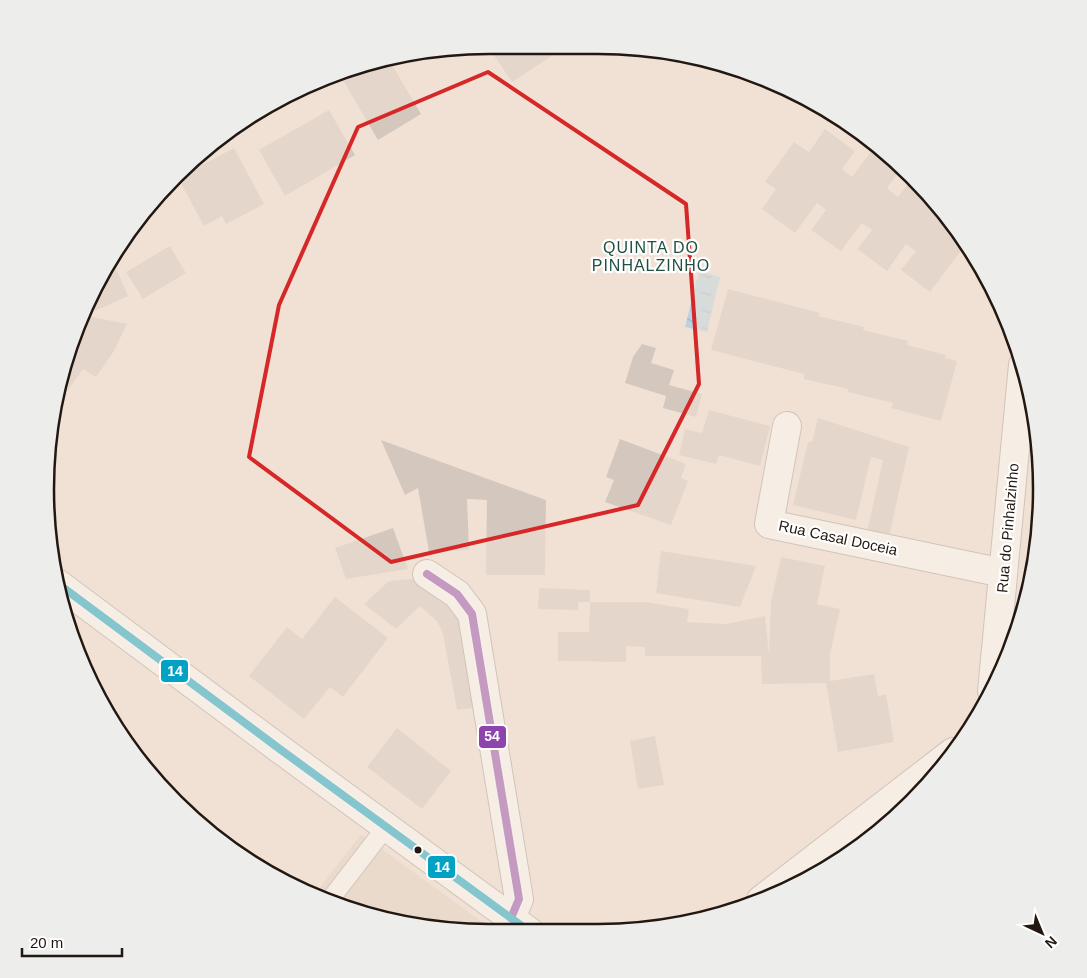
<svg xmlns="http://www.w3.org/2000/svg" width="1087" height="978" viewBox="0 0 1087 978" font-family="Arial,sans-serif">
  <defs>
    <pattern id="water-ripples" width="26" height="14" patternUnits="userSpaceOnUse" patternTransform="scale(1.25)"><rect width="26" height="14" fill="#b8d4e2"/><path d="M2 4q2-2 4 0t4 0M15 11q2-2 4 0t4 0" fill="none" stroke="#9eb5c1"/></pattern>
  </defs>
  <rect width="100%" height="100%" fill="#f1e1d5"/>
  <path fill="#e0d1c2" d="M361 834 496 932H460L374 918 314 895Z"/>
  <path fill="url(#water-ripples)" d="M699 271 720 277 707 332 685 327Z"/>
  <path fill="#d4c8be" d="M487 45H489L564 48 512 82Z
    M388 58 421 114 378 140 340 75Z
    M329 110 355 155 285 196 259 150Z
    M825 129 855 151 842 169 852 177 872 150 900 170 887 188 898 197 912 178 936 204 931 210 942 218 945 213 950 219 966 244 930 292 901 270 916 251 906 244 887 271 857 249 872 230 862 223 841 251 811 230 826 210 817 203 795 233 762 209 776 189 765 182 794 142 809 152Z
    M234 148 264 204 226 224 222 216 204 226 178 178Z
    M170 246 186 273 143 299 126 272Z
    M112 259 128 296 95 311 89 298Z
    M728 289 820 313 819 316 864 327 863 330 908 341 907 345 946 355 945 358 957 361 941 421 891 408 893 403 848 392V389L804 379V374L711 350Z
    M83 315 127 324 114 351 96 377 83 369 63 397 57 392Z
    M642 344 656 348 651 363 674 370 669 385 702 394 696 417 663 408 666 396 625 383 633 357Z
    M709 410 770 426 760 466 719 455 716 464 679 455 685 429 702 433Z
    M818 418 909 447 889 537 867 532 883 460 871 457 856 520 793 505 808 442H812Z
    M620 439 686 464 681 478 688 481 671 525 605 502 614 480 606 477Z
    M381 440 546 500 545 575H486L487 500 467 499 469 550 429 552 418 488 405 495Z
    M393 528 408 569 346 579 335 548Z
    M661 551 756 566 740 607 656 593Z
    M781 557 825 566 817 604 840 609 830 654V681L874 674 878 696 886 694 894 742 838 752 826 683 762 684 761 656H645V647L626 646V662L558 661V632H589L590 602H578V610L538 609 539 588 590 590V602H646L689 609 687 622 726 624 765 616 769 655 771 602Z
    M411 579 436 592 453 604 465 629 478 707 457 710 443 634 437 621 420 606 396 629 364 604 389 581Z
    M335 597 388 638 343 697 330 687 304 719 249 676 287 627 302 639Z
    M397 728 451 771 422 809 367 767Z
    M655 736 664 785 638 789 630 741Z"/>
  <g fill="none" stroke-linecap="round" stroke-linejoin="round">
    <defs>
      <path id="service" d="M329 901 386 827"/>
      <path id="minor" d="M787 426 769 524 1003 573
        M427 574 457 594 472 614 519 899 511 918
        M992 691 1023 365
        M761 900 953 752"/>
      <path id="secondary" d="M57 583 277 747 530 932"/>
    </defs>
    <use href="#service" stroke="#ab9f96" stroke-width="20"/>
    <use href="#minor" stroke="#ab9f96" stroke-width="30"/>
    <use href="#secondary" stroke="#ab9f96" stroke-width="30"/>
    <use href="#service" stroke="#fdfaf9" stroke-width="18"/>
    <use href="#minor" stroke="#fdfaf9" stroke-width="28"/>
    <use href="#secondary" stroke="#fdfaf9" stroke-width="28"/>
    <defs>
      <path id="bus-1" d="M427 574 457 594 472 614 519 899 511 918"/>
      <path id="bus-2" d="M57 583 277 747 530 932"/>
    </defs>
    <use href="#bus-1" stroke="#fff" stroke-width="11"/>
    <use href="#bus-2" stroke="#fff" stroke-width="11"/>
    <use href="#bus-1" stroke="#8e44ad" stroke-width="8"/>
    <use href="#bus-2" stroke="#02a2c5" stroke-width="8"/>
  </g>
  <path d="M0 0H1087V978H0ZM488 72 686 204 699 384 638 505 391 562 249 457 279 305 358 127Z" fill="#f1e1d5" fill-opacity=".55" fill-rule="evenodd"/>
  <path fill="none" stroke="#d62828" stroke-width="4" stroke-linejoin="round" d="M488 72 686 204 699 384 638 505 391 562 249 457 279 305 358 127Z"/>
  <circle fill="#221811" stroke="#fff" stroke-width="2" cx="418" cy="850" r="4.5"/>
  <g text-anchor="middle" stroke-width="4.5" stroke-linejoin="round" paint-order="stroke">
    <g font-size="15" fill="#221811" stroke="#fff">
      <text transform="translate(1008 528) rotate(-85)" y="5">Rua do Pinhalzinho</text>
      <text transform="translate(838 538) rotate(12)" y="5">Rua Casal Doceia</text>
    </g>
    <g font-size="16" letter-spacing="1" fill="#1f5142" stroke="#fff">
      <text x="651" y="253">QUINTA DO<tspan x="651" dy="18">PINHALZINHO</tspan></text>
    </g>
  </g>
  <path d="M0 0H1087V978H0ZM489 54H598A435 435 0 0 1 1033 489V489A435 435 0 0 1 598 924H489A435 435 0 0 1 54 489V489A435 435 0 0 1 489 54Z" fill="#ededec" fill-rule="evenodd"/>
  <path fill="none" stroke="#221811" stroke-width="2.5" d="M489 54H598A435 435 0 0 1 1033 489V489A435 435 0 0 1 598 924H489A435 435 0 0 1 54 489V489A435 435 0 0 1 489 54Z"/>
  <g stroke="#fff" stroke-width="2">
    <rect x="160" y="659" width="29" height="24" rx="5" fill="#02a2c5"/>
    <rect x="478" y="725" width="29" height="24" rx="5" fill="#8e44ad"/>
    <rect x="427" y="855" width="29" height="24" rx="5" fill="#02a2c5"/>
  </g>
  <g font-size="14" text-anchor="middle" font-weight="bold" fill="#fff">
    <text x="175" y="676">14</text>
    <text x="492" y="741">54</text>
    <text x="442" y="872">14</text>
  </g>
  <g transform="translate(1042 933) rotate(136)" stroke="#ffffff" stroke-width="4" paint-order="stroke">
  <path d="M0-4L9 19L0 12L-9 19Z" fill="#221811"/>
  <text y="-8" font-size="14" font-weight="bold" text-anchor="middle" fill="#221811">N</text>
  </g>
  <path d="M22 948v8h100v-8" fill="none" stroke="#221811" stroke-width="2.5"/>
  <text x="30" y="948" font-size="15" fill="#221811" stroke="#ffffff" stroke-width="4" paint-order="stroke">20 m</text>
</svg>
